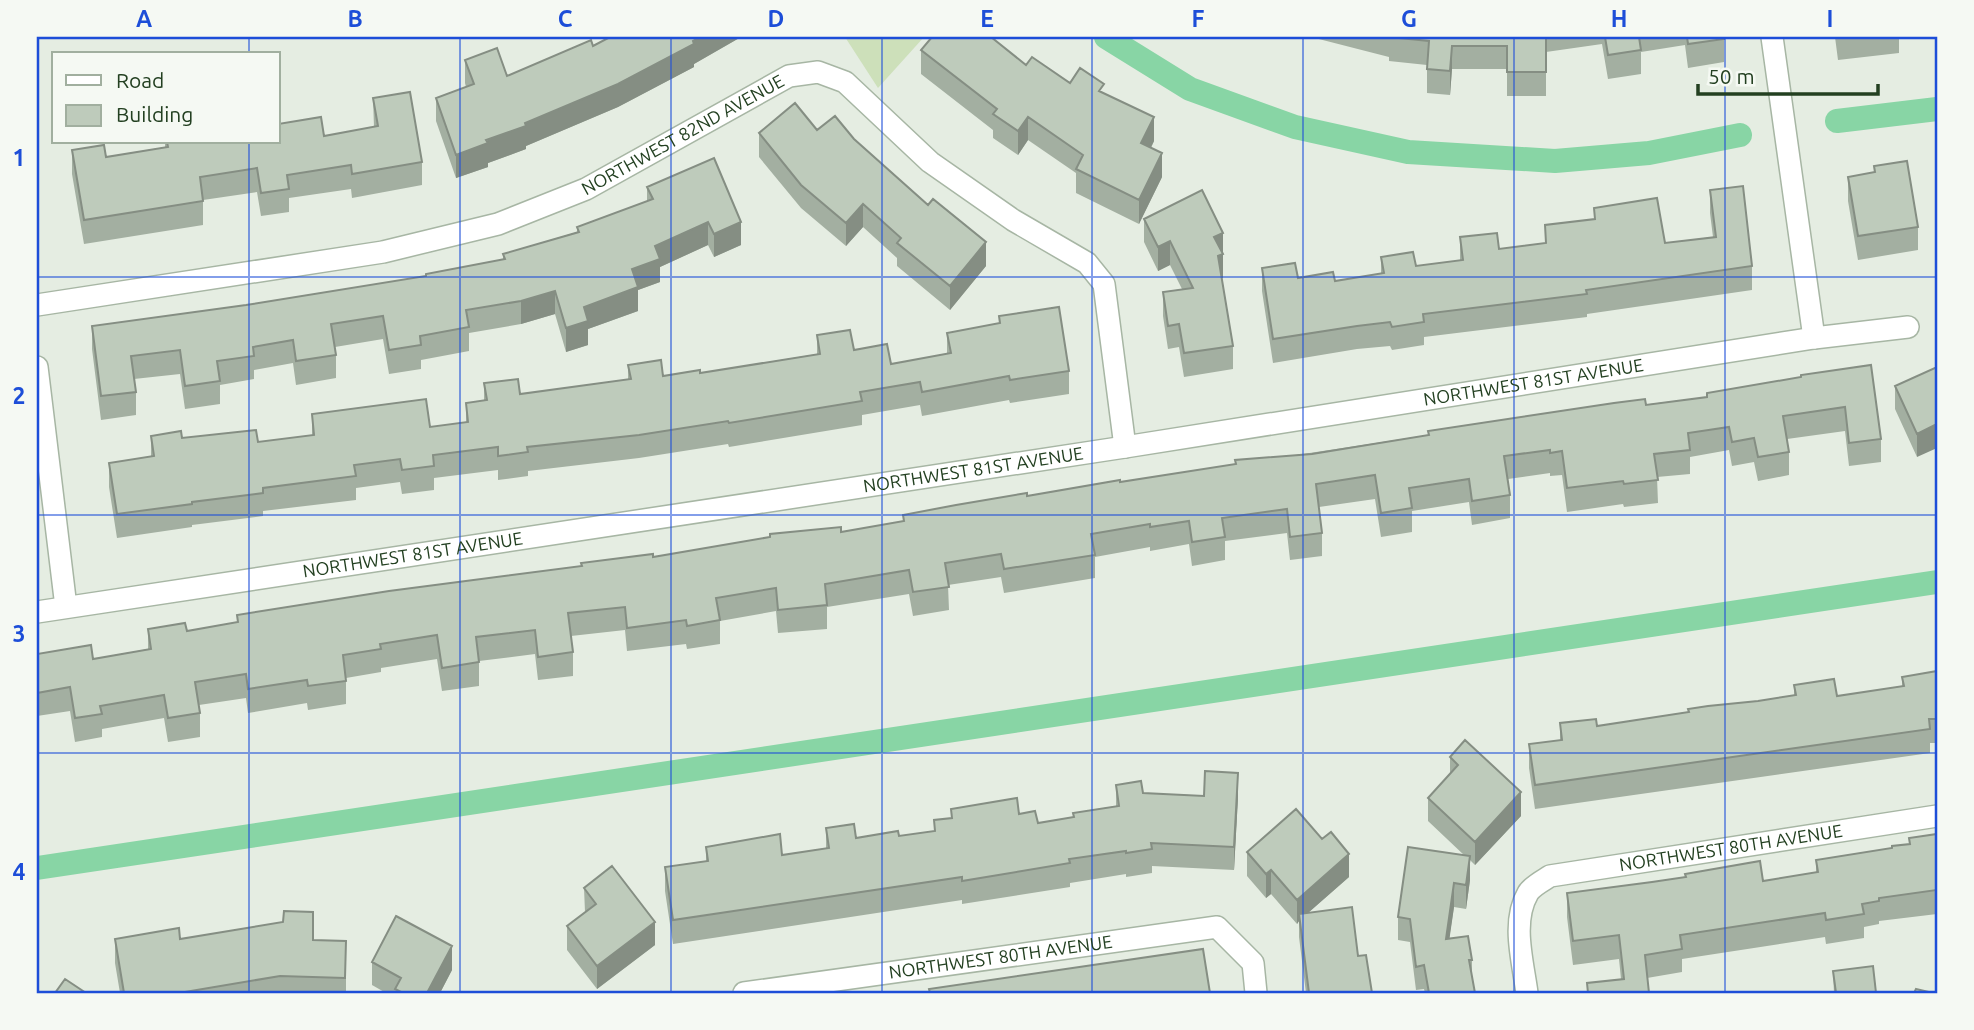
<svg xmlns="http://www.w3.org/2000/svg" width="1974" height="1030" viewBox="0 0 1974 1030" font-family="Ubuntu,sans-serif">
  <rect width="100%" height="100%" fill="#e5ede2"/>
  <path fill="#cde0ba" d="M845 37H924L878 88Z"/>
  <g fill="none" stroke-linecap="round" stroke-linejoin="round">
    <path stroke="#88d5a5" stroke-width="24" d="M1106 37 1190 89 1295 127 1408 152 1555 161 1649 153 1740 135
      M1837 121 1937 109
      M37 868 1937 582"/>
    <defs>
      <g id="minor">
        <path d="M1772 37 1814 338"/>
        <path id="s1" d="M37 305 383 252 498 224 586 189 789 76 818 72 845 82 930 162 1013 220 1087 263 1104 284 1125 447"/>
        <path d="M37 367 66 607"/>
        <path id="s2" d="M37 612 1125 447 1814 338 1908 327"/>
        <path id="s3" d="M744 993 1217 927 1253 963 1256 993"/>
        <path id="s4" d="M1527 993C1523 962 1511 922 1528 893 1532 886 1544 880 1550 876L1937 816"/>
      </g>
    </defs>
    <use href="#minor" stroke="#a7b6a4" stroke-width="24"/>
    <use href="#minor" stroke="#fff" stroke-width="21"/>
  </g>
  <path fill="#a3afa1" d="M610 37H741L694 64V67L618 107 526 146V149L488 163V167L456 178 436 121V98L466 87 465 83V60L507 76 593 46Z
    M1311 37H1724V62L1688 68 1685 45 1641 52V74L1608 79 1602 44 1546 52V96H1507V69H1452L1450 95 1427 93V65L1389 61V57Z
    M1835 37H1899V53L1838 60Z
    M921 50 1026 65 1070 83 1104 93 1154 141 1151 148 1162 177 1139 224 1076 193V173L1028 140 1018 155 993 138V130L921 74Z
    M373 98 422 162V185L352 198 351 189 289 198V212L261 216 257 192 203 200V225L84 244 72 174V150L106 157 165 147V142H278L324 136 374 127Z
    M817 130 986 266 950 310 897 266V258L863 227 846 246 801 208 759 157V133Z
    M714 158 741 245 714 257 708 245 660 267V282L638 290V311L588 329V345L566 352 555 314 521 324 469 333V351L421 360V369L389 374 383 339 335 347 336 355V378L296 385 293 363 254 370V379L220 385V404L185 409 180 374 134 379 136 392V415L101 420 92 349V326L246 305 426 276 503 260V254L577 232V227L647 201V187Z
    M1874 166 1918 227V250L1858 260 1848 201V177L1874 173Z
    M1710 190 1752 266V290L1587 314V317L1424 337V345L1392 350 1390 346 1357 349 1273 363 1262 291V268L1298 278 1335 281 1381 274V257L1416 266 1460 261V237L1499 249 1545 243V225L1594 220V208L1665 243 1713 237 1710 213Z
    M1144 219 1223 233 1222 278 1233 346V369L1184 377 1179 347 1168 349 1163 316V292L1182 289 1170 265 1158 271 1144 242Z
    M999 316 1069 371V394L1010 403 1009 400 922 416 920 405 862 415V425L729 447 728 444 639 458 528 471V476L498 480V470L434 478V490L402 494 400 482 356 488V500L263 511V516L192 525V527L117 538 109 487V463L151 457V436L258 442 312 435V414L430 427 466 422V403L484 401V383L520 394 628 380V365L663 376 700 373 817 354V335L891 364 947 354V333L999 323Z
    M1871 365 1881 439V462L1849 466 1845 431 1787 439 1789 452V475L1758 481 1754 462 1732 466 1729 450 1690 457V474L1657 477 1658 503 1624 507 1623 504 1567 512 1562 475 1550 476V473L1508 479 1510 495V518L1472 525 1469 502 1412 511V532L1381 537 1375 499 1319 507 1322 533V556L1290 560 1287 533 1225 541V560L1192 566 1189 544 1150 551V547L1095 557V578L1004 593 1001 577 948 585 949 610 913 616 909 594 827 607V629L778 633 776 611 720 621V644L687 649 686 644 627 651 625 630 571 636 573 652V676L538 680 535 654 479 661V686L442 691 437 659 381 668V672L346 678V704L308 710 307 703 248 713 246 698 199 705 200 713V737L168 742 164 718 102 729V737L75 742 70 711 37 716V654L93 659 148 649V629L187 631 237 622V615L841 532 903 521V515L1428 435V431L1707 397V393Z
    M1937 367 1917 457 1895 409V386Z
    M1937 671V743H1930V753L1535 809 1529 768V744L1560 741V723L1597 726 1758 701 1794 695V685L1837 696 1902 686V677Z
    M1450 757 1521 816 1475 865 1470 860V880L1466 909 1454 907 1449 939 1472 960V976L1475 993H1425L1424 989 1416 990 1410 942 1398 940V917L1465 856 1428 821V798L1450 775Z
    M1116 785 1143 793 1238 797 1234 870 1152 866V873L1126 877V874L1070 883V887L962 904V900L673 944 665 891V867L706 861V847L782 855 826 848V828L856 838 899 836 934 831V820L951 818V809L1019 814 1038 823 1073 817V813L1116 806Z
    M1937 834V914L1879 921V924L1864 927V938L1826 944 1825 937 1682 959V972L1647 978 1649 993H1587V983L1621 979 1619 959 1573 965 1567 917V893L1763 881 1816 872V860L1892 848 1909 844V838Z
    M1247 852 1349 877 1309 912 1358 956 1372 993H1306L1299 937V921L1297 924 1271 894 1266 898 1247 876Z
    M584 888 655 945 597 989 567 950V926L585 912Z
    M115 939H180L346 941V993H120L115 963Z
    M372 962 452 970 440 993H386L372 985Z
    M1833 971 1876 993H1834Z"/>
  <path fill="#858e83" d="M700 37H741L694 64V67L618 107 526 146V149L488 163V167L456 178V155L525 123Z
    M1452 46V69L1450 95V71Z
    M1028 117V140L1018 155V131Z
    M1154 117V141L1141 167V143Z
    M1162 153V177L1139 224V200Z
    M863 204V227L846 246V223Z
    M708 222V245L660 267V282L638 290V311L588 329V345L566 352V328L584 307 632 269 655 246Z
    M741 222V245L714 257V234Z
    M1223 233V278L1218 280 1214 237Z
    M1170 241V265L1158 271V247Z
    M986 242V266L950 310V286Z
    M555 291V314L521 324V301Z
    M1937 424V448L1917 457V434Z
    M1238 773V797L1234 870V847Z
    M1521 792V816L1475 865V842Z
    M1349 854V877L1300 920 1299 914V921L1297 924V900Z
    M1470 856V880L1466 909V885Z
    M1271 870V894L1266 898V874Z
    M1454 883V907L1446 963V939Z
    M655 922V945L597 989V966Z
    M452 946V970L440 993H427Z"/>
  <path fill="#becbbb" stroke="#858e83" stroke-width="2" d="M610 37H700L693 41 694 44 618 84 525 123 526 126 486 140 488 143 456 155 436 98 474 84 465 60 497 48 507 76 591 40 593 46Z
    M932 37H991L1026 65 1032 57 1070 83 1080 68 1104 84 1099 91 1154 117 1141 143 1162 153 1139 200 1076 169 1083 155 1028 117 1018 131 993 114 997 109 921 50Z
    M1389 37H1546V72H1507V46H1452L1450 71 1427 69 1429 41Z
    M1605 37H1639L1641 50 1608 55Z
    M1687 37H1724V39L1688 44Z
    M410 92 422 162 352 174 351 165 287 175 289 189 261 193 257 168 200 177 203 201 84 220 72 150 104 145 106 157 168 147 167 142H278V124L321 117 324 136 378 126 373 98Z
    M795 103 817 130 835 116 854 139 928 205 933 199 986 242 950 286 897 243 901 238 863 204 846 223 801 185 759 133Z
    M714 158 741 222 714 234 708 222 655 246 660 259 632 269 638 287 584 307 588 321 566 328 555 291 521 301 466 310 469 327 420 336 421 345 389 350 383 316 331 324 336 355 296 361 293 340 253 347 254 356 217 361 220 381 185 386 180 350 131 356 136 392 101 396 92 326 246 305 426 276V274L505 259 503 254 579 232 577 227 653 199 647 187Z
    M1907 161 1918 227 1858 236 1848 177 1875 172 1874 166Z
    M1743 186 1752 266 1586 290 1587 294 1423 314 1424 322 1392 327 1390 322 1357 326 1273 339 1262 268 1295 263 1298 278 1333 272 1335 281 1384 273 1381 257 1413 252 1416 266 1463 260 1460 237 1497 233 1499 249 1546 243 1545 225 1595 219 1594 208 1657 198 1665 243 1716 237 1710 190Z
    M1202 190 1223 233 1214 237 1223 254 1218 256 1233 346 1184 353 1179 324 1168 326 1163 292 1193 288 1170 241 1158 247 1144 219Z
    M1059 307 1069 371 1010 380 1009 376 922 392 920 382 860 392 862 401 729 423 728 421 639 435 527 447 528 452 498 456V447L433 455 434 466 402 470 400 459 354 465 356 476 263 488V493L192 502V504L117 514 109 463 154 456 151 436 181 431 182 438 256 430 258 442 314 435 312 414 426 399 430 427 468 422 466 403 487 400 484 383 518 379 520 394 631 379 628 365 661 360 663 376 700 370V373L820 354 817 335 850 330 854 350 887 344 891 364 951 353 947 333 1000 323 999 316Z
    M1871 365 1881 439 1849 443 1845 407 1783 416 1789 452 1758 457 1754 438 1732 442 1729 427 1688 433 1690 450 1654 454 1658 480 1624 484 1623 481 1567 488 1562 451 1550 453V450L1504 456 1510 495 1472 501 1469 479 1409 488 1412 508 1381 513 1375 475 1316 484 1322 533 1290 537 1287 509 1222 518 1225 537 1192 542 1189 521 1150 527V524L1091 534 1095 555 1004 569 1001 554 945 563 949 587 913 592 909 570 825 584 827 605 778 610 776 588 716 598 720 620 687 626 686 620 627 628 625 607 568 613 573 652 538 657 535 630 476 637 479 662 442 668 437 635 380 644 381 649 343 655 346 681 308 686 307 680 248 689 246 674 195 682 200 713 168 718 164 695 100 706 102 714 75 718 70 687 37 693V654L91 645 93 659 151 649 148 629 185 623 187 631 238 622 237 615 389 591 582 566 581 563 653 554V557L770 537V534L841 527V532L904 521 903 515 956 505 1027 493V496L1120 480V482L1236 464 1235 460 1312 454 1429 435 1428 431 1614 403 1645 399 1646 405 1707 397V393L1801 377V375Z
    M1937 367V424L1917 434 1895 386Z
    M1937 671V719H1929L1930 729 1535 785 1529 744 1562 740 1560 723 1596 719 1597 726 1689 712 1688 709 1708 706 1758 701 1796 695 1794 685 1834 679 1837 696 1904 686 1902 677Z
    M1465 740 1521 792 1475 842 1428 798 1458 765 1450 757Z
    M1205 771 1238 773 1234 847 1151 843 1152 849 1126 853V851L1069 859 1070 863 962 881V877L673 920 665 867 708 861 706 847 780 834 782 855 829 848 826 828 854 824 856 838 898 831 899 836 935 831 934 820 952 818 951 809 1017 798 1019 814 1035 811 1038 823 1074 817 1073 813 1119 806 1116 785 1141 781 1143 793 1204 796Z
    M1296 809 1322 839 1331 832 1349 854 1297 900 1271 870 1266 874 1247 852Z
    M1937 834V890L1879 898V901L1862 904 1864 914 1826 920 1825 913 1680 935 1682 949 1645 955 1649 993H1588L1587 983 1624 979 1619 935 1573 941 1567 893 1652 882 1686 877 1685 874 1760 861 1763 881 1818 872 1816 860 1892 848V846L1910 844 1909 838Z
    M1408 847 1470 856 1466 885 1454 883 1446 939 1468 936 1472 960H1469L1475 993H1429L1424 965 1416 967 1410 919 1398 917Z
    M612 866 655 922 597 966 567 926 596 904 584 888Z
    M1352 907 1358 956 1366 955 1372 993H1309L1299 914Z
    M284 911 313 912V940L346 941 345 978 280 976 179 993H124L115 939 179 928 180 939 283 922Z
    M396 916 452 946 427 993H403L395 989 401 978 372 962Z
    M1203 949 1210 993H930L929 989Z
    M1873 966 1876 993H1836L1833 971Z
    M65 979 86 993H55Z
    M1916 989 1933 993H1914Z"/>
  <path fill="none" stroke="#1d4ed8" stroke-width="2" stroke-opacity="0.55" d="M249 37V54M460 37V993M671 37V993M882 37V993M1092 37V993M1303 37V993M1514 37V993M1725 37V993M249 142V993M37 277H1937M37 515H1937M37 753H1937"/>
  <g text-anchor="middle" stroke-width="7" stroke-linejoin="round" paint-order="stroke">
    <g font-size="18" fill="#234021" stroke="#f5f9f3">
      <text dy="6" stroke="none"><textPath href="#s1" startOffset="674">NORTHWEST 82ND AVENUE</textPath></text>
      <text dy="6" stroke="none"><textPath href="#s2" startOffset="1514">NORTHWEST 81ST AVENUE</textPath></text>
      <text dy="6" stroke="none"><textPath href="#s2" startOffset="947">NORTHWEST 81ST AVENUE</textPath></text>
      <text dy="6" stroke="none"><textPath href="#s2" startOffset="380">NORTHWEST 81ST AVENUE</textPath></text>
      <text dy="6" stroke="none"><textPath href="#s4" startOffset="313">NORTHWEST 80TH AVENUE</textPath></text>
      <text dy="6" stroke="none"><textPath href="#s3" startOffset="259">NORTHWEST 80TH AVENUE</textPath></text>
    </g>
  </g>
  <rect width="1974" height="1030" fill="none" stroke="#f5f9f3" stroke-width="77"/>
  <rect x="52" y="52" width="228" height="91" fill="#f5f9f3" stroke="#a1af9f" stroke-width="2"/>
  <rect x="66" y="75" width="35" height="10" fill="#ffffff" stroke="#a1af9f" stroke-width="2"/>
  <text x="116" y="88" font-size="21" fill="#234021">Road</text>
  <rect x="66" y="105" width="35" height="21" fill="#becbbb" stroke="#a1af9f" stroke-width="2"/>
  <text x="116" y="122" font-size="21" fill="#234021">Building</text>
  <path d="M1698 84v10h180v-10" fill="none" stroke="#234021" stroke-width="3.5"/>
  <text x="1708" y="84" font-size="21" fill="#234021" stroke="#f5f9f3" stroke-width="5" paint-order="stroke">50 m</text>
  <rect x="38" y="38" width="1898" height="954" fill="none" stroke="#1d4ed8" stroke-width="2.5"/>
  <g font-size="23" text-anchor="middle" font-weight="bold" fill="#1d4ed8">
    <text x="144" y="27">A</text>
    <text x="355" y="27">B</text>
    <text x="565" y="27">C</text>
    <text x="776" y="27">D</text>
    <text x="987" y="27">E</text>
    <text x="1198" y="27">F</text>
    <text x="1409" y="27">G</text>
    <text x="1619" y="27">H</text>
    <text x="1830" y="27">I</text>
    <text x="19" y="166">1</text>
    <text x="19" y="404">2</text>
    <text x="19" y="642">3</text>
    <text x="19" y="880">4</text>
  </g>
</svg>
